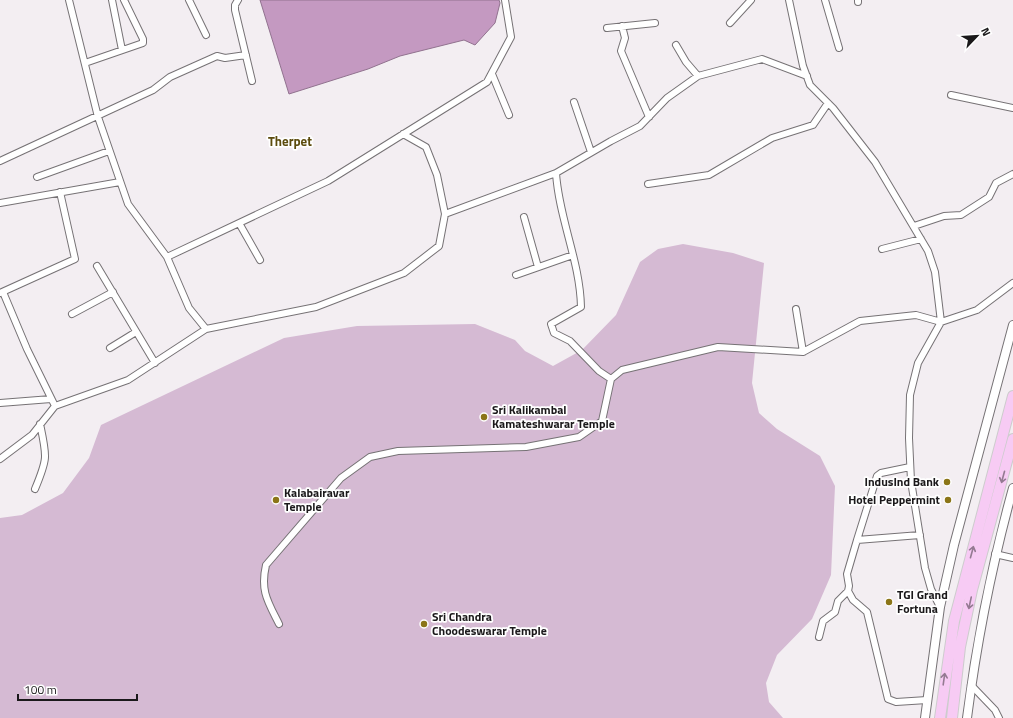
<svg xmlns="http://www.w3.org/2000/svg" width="1013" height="718" viewBox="0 0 1013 718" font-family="'Titillium Web',sans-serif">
  <rect width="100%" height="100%" fill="#f3eef2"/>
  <path fill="#d5bad3" d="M683 244 733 253 764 263 752 383 759 413 777 429 820 456 835 486 831 575 812 619 777 655 766 683 769 702 783 718H0V518L22 515 63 493 89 458 101 425 284 338 357 326 475 324 515 340 525 351 553 366 582 350 616 315 640 262 658 249Z"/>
  <path fill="#c499c1" stroke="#91728f" d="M260 0H499L500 3 495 23 475 45 464 40 400 56 368 69 289 94Z"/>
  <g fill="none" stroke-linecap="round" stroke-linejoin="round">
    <defs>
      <path id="minor" d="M69 0 98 117 128 204 167 257 328 181 487 82 511 37 505 0
        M112 0 122 50
        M189 0 206 35
        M238 0 235 5V10L252 81
        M789 0 803 66 810 85 833 108 875 162 928 251 935 272 941 322 918 363 910 395 909 438 911 481 925 568 931 589 940 607
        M825 0 839 48
        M858 0V2
        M730 23 751 0
        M622 26 625 38 621 51 649 117
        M607 28 655 23
        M676 45 686 62 698 76
        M85 63 143 43V39L124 0
        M492 74 509 115
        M951 95 1013 108
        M574 102 591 152
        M0 161 153 90 170 77 217 56 225 58 246 55
        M37 177 109 151
        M648 184 709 175 772 138 813 125 828 103
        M0 203 120 182
        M445 214 556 173
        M524 217 538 267
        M239 223 260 260
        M914 226 944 216 961 215 989 197 996 183 1013 174
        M882 249 921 239
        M167 257 189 308 206 329 316 307 404 273 439 246 445 214 437 175 426 147 403 134
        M97 266 155 363
        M516 275 573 255
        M3 292 27 349 55 406
        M0 293 75 259 60 192
        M796 309 803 352
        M72 314 113 292
        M110 348 136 332
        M611 379 599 371 570 341 554 333 551 324 581 307C580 261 559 219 556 173L611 141 640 126 667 98 698 76 762 59 807 76
        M0 403 51 399
        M0 459 32 435 55 406 128 380 206 329
        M35 489C48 458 47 457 40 424
        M857 540 877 476 881 473 910 467
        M995 554 1013 558
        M848 591 853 600 867 612 888 699 896 702 927 700
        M279 624C268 602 260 591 266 565L341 478 370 457 398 451 526 447 579 437 602 421 611 379 622 370 718 347 803 352 860 321 916 315 941 322 977 310 1013 283
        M819 637 823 621 835 612 838 601 848 591 849 586 847 574 857 540 920 535
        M971 685 995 710 999 718"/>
      <path id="tertiary" d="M925 718 940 607 954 545 1013 325
        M967 718C977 640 992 564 1013 488"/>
      <path id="trunk" d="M940 718 954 621 1013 396
        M952 718 960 647 972 590 1013 439"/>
    </defs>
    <use href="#minor" stroke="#767275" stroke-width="8"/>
    <use href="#tertiary" stroke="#767275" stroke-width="10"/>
    <use href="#trunk" stroke="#cdcccd" stroke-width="12"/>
    <use href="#minor" stroke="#fff" stroke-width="6"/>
    <use href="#tertiary" stroke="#fff" stroke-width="8"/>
    <use href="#trunk" stroke="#f7cbf4" stroke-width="10"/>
  </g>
  <defs><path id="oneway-shaft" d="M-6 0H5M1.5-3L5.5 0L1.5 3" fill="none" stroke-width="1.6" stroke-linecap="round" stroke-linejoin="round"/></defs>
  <g stroke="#947a92">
    <use href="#oneway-shaft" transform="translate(1003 477) rotate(105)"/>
    <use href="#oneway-shaft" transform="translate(972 552) rotate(-75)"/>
    <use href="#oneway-shaft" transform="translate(970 603) rotate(102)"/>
    <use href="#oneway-shaft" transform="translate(944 679) rotate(-82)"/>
  </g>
  <g fill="#8b7518" stroke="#fff" stroke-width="1.5">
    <circle cx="484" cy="417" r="4"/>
    <circle cx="947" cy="482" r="4"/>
    <circle cx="276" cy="500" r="4"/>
    <circle cx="948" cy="500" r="4"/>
    <circle cx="889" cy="602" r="4"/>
    <circle cx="424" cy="624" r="4"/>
  </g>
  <g text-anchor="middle" stroke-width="3.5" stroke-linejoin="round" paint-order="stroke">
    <g font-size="12" font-weight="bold" fill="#1a181a" stroke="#fff" text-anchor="start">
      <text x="492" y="414">Sri Kalikambal<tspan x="492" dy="14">Kamateshwarar Temple</tspan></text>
      <text x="939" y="486" text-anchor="end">IndusInd Bank</text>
      <text x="284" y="497">Kalabairavar<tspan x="284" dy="14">Temple</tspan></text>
      <text x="940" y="504" text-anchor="end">Hotel Peppermint</text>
      <text x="897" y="599">TGI Grand<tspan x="897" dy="14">Fortuna</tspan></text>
      <text x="432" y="621">Sri Chandra<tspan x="432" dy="14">Choodeswarar Temple</tspan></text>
    </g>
    <g font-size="13" font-weight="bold" fill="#5c4c0e" stroke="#fff">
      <text x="290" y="146">Therpet</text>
    </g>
  </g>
  <g transform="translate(977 36) rotate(65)" stroke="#ffffff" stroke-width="3" paint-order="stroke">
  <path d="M0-3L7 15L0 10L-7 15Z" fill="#1a181a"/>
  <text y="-6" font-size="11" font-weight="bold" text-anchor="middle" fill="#1a181a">N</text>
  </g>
  <path d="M18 694v6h119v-6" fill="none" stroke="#1a181a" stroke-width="2"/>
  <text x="24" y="694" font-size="12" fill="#1a181a" stroke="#ffffff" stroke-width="3" paint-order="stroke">100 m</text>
</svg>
